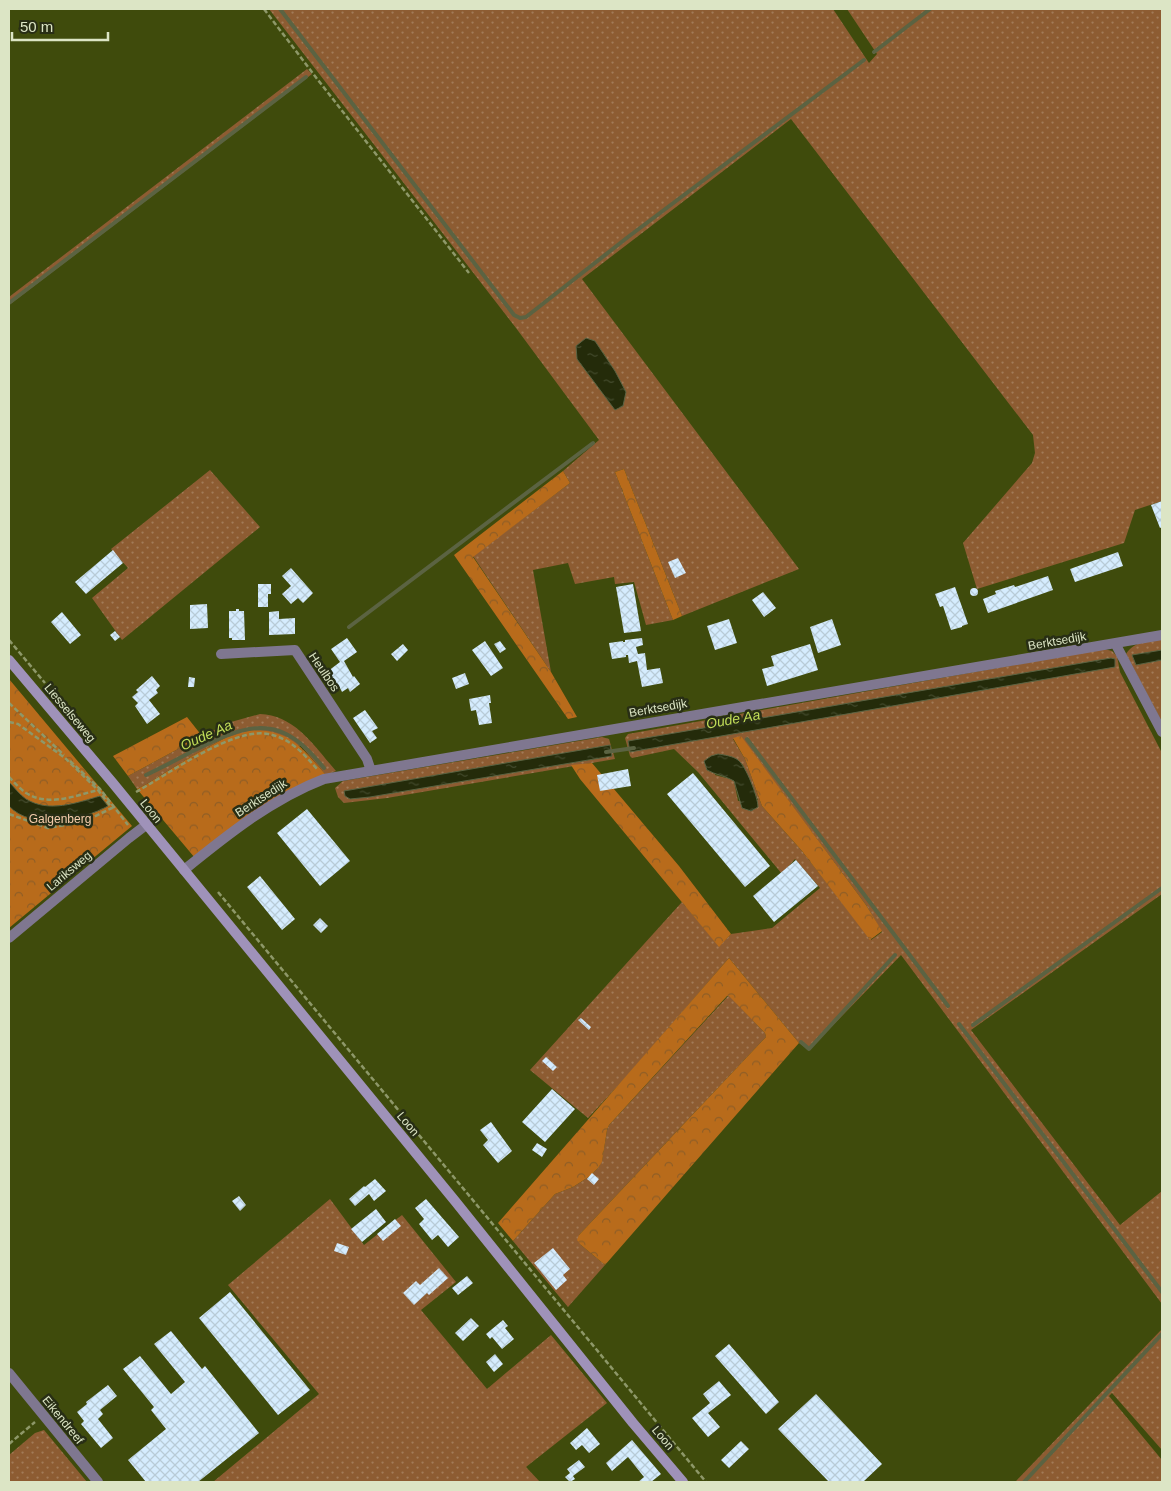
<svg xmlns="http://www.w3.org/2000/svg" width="1171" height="1491" viewBox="0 0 1171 1491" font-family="Arial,sans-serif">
  <defs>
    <pattern id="green-dots" width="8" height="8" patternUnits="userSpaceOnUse" patternTransform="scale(1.25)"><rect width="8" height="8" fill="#8d5c32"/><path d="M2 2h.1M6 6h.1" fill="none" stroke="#a27b58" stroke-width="1.8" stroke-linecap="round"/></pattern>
    <pattern id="forest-crowns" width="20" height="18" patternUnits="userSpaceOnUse" patternTransform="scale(1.25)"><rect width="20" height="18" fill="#b86b1b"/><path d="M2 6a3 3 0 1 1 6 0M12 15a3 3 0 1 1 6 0" fill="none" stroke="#8f5e26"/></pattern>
    <pattern id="water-ripples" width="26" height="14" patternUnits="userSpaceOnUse" patternTransform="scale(1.25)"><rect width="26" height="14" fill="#242b0a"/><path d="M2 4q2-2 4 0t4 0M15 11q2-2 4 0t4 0" fill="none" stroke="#434a2c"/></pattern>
    <pattern id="building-cross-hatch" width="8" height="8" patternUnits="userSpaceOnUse" patternTransform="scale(1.25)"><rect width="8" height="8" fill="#d5ecfe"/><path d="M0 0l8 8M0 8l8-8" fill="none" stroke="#b8cbd7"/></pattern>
  </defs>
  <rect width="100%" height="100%" fill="#3f4b0c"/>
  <path fill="url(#green-dots)" fill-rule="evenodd" d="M269 9H833L869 63 877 54 847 9H1162V501L1135 510 1124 543 977 589 963 543 1032 463 1035 453 1033 435 791 119 582 279 799 569 682 616 624 469 615 472 673 620 646 625 634 582 615 584 614 577 575 584 568 563 533 570 551 672 473 556 570 483 563 471 599 440 516 328ZM603 352 626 392 615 410 577 359Z
    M307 69 312 74 9 305V297Z
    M210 470 260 527 122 640 92 598 128 568 111 549Z
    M1162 639V650L1132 655 1136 665 1162 660V722L1126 654C1134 641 1149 641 1162 639Z
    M1104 649 1112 651 1117 656 1120 672 1162 753V894L971 1030 1120 1225 1162 1191V1304L901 955 809 1050 799 1043 729 958 627 1076 588 1118 530 1070 682 902 719 946 731 934 772 928 820 888 795 859 782 874 698 772 674 749 632 758 630 756 625 738 628 734ZM741 737 866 905 882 932 871 940 802 851 762 806 745 759 733 739ZM718 754 737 759 743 765 758 800 738 801 734 781 730 779 715 775Z
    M260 714C295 715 315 747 336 771L326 775 301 746 225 738 192 756 147 784 137 789 128 776 202 736 231 722Z
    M602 737 609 739 615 759 387 798 344 803 338 797 335 788 343 781ZM611 745 612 756 370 797 350 799 345 791Z
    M729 995 765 1033 766 1037 579 1235 581 1245 605 1265 568 1307 513 1241 555 1194 573 1187 590 1176 598 1168 602 1161 607 1130 609 1125Z
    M330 1199 364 1245 402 1215 456 1282 421 1310 487 1389 551 1335 607 1403 526 1467 540 1482H213L319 1394 228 1285Z
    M1162 1329V1450L1112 1393 1109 1396 1162 1460V1482H1015Z
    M44 1430 87 1482H9V1455L35 1433Z"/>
  <path fill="url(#forest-crowns)" d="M624 469 682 616 673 620 615 472Z
    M563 471 570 483 473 557 551 672 577 717 568 719 454 555Z
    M9 679 132 826 9 928V806C32 830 83 821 108 806L100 796C76 803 49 813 26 799 20 795 14 787 9 782Z
    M187 717 202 736 128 776 113 756Z
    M251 730C291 730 302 748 326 775L195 858 137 789 147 784 192 756 225 738Z
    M741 736 866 905 882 931 870 940 802 851 762 806 745 759 733 738Z
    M592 763 679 866 731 934 719 947 580 779 571 765Z
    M729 958 799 1043 605 1265 581 1245 577 1240 579 1235 766 1037 765 1033 729 996H727L609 1125 607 1130 602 1162 598 1168 590 1176 573 1187 555 1194 513 1241 498 1223Z"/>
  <path fill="url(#water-ripples)" stroke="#5b6342" d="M586 338 595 341 615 371 626 392 623 406 615 410 577 359 576 346Z
    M1162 650V660L1136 665 1132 655Z
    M1111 658 1115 659V667L630 752 628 741Z
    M610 745 612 756 370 797 350 799 345 796 344 791Z
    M718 754C724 755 733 756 738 760 746 766 758 797 758 807L751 811 742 808 734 781C726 776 716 775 707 770L704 761 711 756Z
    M9 782C14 787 20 795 26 799 49 813 76 803 100 796L108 806C83 820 32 831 9 806Z"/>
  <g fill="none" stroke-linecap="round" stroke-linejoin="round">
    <path stroke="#5b6342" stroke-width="4" d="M280 9 514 315 520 318 526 317 628 237 864 60
      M874 52 930 9
      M9 303 306 77
      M349 627 593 443
      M747 739 948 1006
      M606 752 634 748
      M146 775C161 768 176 760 191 752 220 738 255 718 286 734 302 742 313 755 324 768
      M959 1024 1162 1292
      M973 1025 1162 888
      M801 1042 809 1049 895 955
      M1024 1482 1162 1334"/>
  </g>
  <path fill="url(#building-cross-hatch)" d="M1162 501V527L1160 528 1151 505Z
    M113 550 123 563 86 594 75 582Z
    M1118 552 1123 566 1075 582 1070 569Z
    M678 558 686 573 675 578 668 562Z
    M291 568 313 593 303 603 298 598 291 604 282 594 291 586 282 576Z
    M1048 576 1053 590 988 613 983 599 996 594 995 591 1014 585 1015 587Z
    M258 584H271V594H268V607H258Z
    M633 584 641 631 624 633 616 587Z
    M955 587 968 624 962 626V627L951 630 943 606 940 607 935 594Z
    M970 592a4 4 0 1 1 8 0a4 4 0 1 1-8 0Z
    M763 592 776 608 764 617 752 600Z
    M207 604 208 628 190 629V605Z
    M236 609H239V611H244L245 640H232V638H229V611H236Z
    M279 611V619L295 618V634L269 635V612Z
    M62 612 81 635 70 644 51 622Z
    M729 619 737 643 715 650 707 626Z
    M832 619 841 645 818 653 810 627Z
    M115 631 120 637 115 641 110 635Z
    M347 638 357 652 344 661 353 677 354 676 360 684 350 692 348 688 342 692 340 688 338 689 337 687 328 671 340 662 331 649Z
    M642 638 643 645 636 647 638 654 645 653 647 670 660 668 663 683 642 687 637 661 629 663 628 655H626V657L612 659 609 643 623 641V642H625V640Z
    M485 641 503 668 491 676 472 650Z
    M500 641 506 649 500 653 494 644Z
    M403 644 408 650 397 661 391 654Z
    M810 644 818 670 767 686 762 669 774 666 771 656Z
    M465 673 469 684 456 689 452 678Z
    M152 676 160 686 156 690 158 693 149 700 160 714 147 724 135 706 138 703 132 697 138 692 136 690Z
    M189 677 195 678 194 687H188Z
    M490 695 491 703H489L492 723 479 725 476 710 471 711 469 699Z
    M365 710 378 728 372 731 377 738 370 743 353 718Z
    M628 769 631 786 600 791 597 775Z
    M693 773 770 866 745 887 667 794Z
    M307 809 350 861 320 886 277 833Z
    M796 860 818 886 774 922 753 896Z
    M260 876 295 919 282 930 247 887Z
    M320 918 328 926 321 933 313 925Z
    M581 1018 591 1027 589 1030 578 1020Z
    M546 1057 557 1067 553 1071 542 1061Z
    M552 1089 575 1109 545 1142 522 1122Z
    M491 1122 512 1151 498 1163 483 1145 488 1140 480 1130Z
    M537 1143 547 1149 542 1157 532 1150Z
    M592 1173 599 1179 594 1185 587 1179Z
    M375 1179 386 1191 374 1201 369 1194 355 1206 349 1199 364 1186 365 1187Z
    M239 1196 246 1205 240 1211 232 1201Z
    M426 1199 459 1237 448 1247 438 1235 432 1240 419 1224 424 1219 415 1208Z
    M376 1209 386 1222 362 1242 351 1229Z
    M395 1219 401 1226 383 1241 377 1234Z
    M337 1243 349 1247 346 1255 334 1251Z
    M553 1248 570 1269 563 1275 567 1280 556 1290 534 1263Z
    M439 1268 448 1278 429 1295 427 1293 414 1305 403 1293 416 1281 420 1285Z
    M467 1276 473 1283 458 1295 452 1288Z
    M230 1292 310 1390 278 1415 199 1318Z
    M471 1318 479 1326 463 1341 455 1333Z
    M503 1320 508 1326 505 1328 514 1339 502 1349 492 1337 490 1339 486 1334Z
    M171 1331 202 1369 205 1366 259 1433 198 1482H146L128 1460 166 1429 151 1410 154 1407 123 1369 140 1356 171 1394 185 1382 154 1344Z
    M729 1344 779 1402 766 1414 715 1356Z
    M495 1354 503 1364 494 1372 486 1362Z
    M719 1381 731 1395 708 1413 720 1427 708 1437 692 1418 710 1403 703 1394Z
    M108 1385 117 1396 100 1410 103 1414 98 1419 113 1438 101 1448 81 1424 84 1421 77 1412 87 1404 86 1402Z
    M816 1394 882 1464 863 1482H829L778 1429Z
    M587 1428 600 1444 589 1453 582 1445 576 1450 570 1443Z
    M632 1440 661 1474 651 1482H638L644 1477 628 1457 612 1471 606 1463Z
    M741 1441 749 1449 729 1468 721 1460Z
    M579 1460 585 1467 573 1476 575 1479 570 1482 565 1477 570 1473 567 1469Z"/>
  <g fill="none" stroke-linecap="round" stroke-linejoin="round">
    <path stroke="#8e9869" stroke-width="2.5" stroke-dasharray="5 2.5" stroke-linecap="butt" d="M264 9 318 80 469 273
      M9 640 45 683
      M9 703 64 755
      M9 722 18 724 65 758 98 790 112 808 83 822 48 828 9 814
      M70 761 100 789 128 825
      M9 777C14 782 20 789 26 793 49 807 74 796 98 790
      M136 792C167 775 233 727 268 734 290 738 303 753 317 769
      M218 892 706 1482
      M9 1444 35 1422"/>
    <path stroke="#7f7790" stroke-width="10" d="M1115 643 1162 732
      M221 654 295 650 367 759 371 771
      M184 870C227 835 272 799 324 779L1162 635
      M9 938 129 838 146 825
      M9 1373 98 1482"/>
    <path stroke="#9f92b9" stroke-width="10" d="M9 660 112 782 455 1201 633 1423 683 1482"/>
  </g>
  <g text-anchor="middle" stroke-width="5" stroke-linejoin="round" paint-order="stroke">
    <g font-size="12" fill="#dce5c5" stroke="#282e15">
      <text transform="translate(1057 641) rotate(-10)" y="4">Berktsedijk</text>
      <text transform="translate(324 672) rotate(56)" y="4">Heulbos</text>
      <text transform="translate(658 708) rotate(-10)" y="4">Berktsedijk</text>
      <text transform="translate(70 713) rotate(50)" y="4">Liesselseweg</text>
      <text transform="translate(261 798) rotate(-33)" y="4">Berktsedijk</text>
      <text transform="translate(151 811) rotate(51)" y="4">Loon</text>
      <text transform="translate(69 871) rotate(-40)" y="4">Lariksweg</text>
      <text transform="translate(408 1124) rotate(50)" y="4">Loon</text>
      <text transform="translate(63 1420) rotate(51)" y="4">Eikendreef</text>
      <text transform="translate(663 1438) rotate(50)" y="4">Loon</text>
    </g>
    <g font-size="12" fill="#f6cdac" stroke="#282e15">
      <text x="60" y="823">Galgenberg</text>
    </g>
    <g font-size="14" font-style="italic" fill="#c1dd58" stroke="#282e15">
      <text transform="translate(733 719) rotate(-10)" y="5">Oude Aa</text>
      <text transform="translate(206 735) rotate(-24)" y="5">Oude Aa</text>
    </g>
  </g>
  <rect width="1171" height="1491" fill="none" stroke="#dce5c5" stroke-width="20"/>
  <path d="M12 32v8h96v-8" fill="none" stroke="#dce5c5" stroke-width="2.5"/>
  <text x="20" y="32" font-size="15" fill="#dce5c5" stroke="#282e15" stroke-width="4" paint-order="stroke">50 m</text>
</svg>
